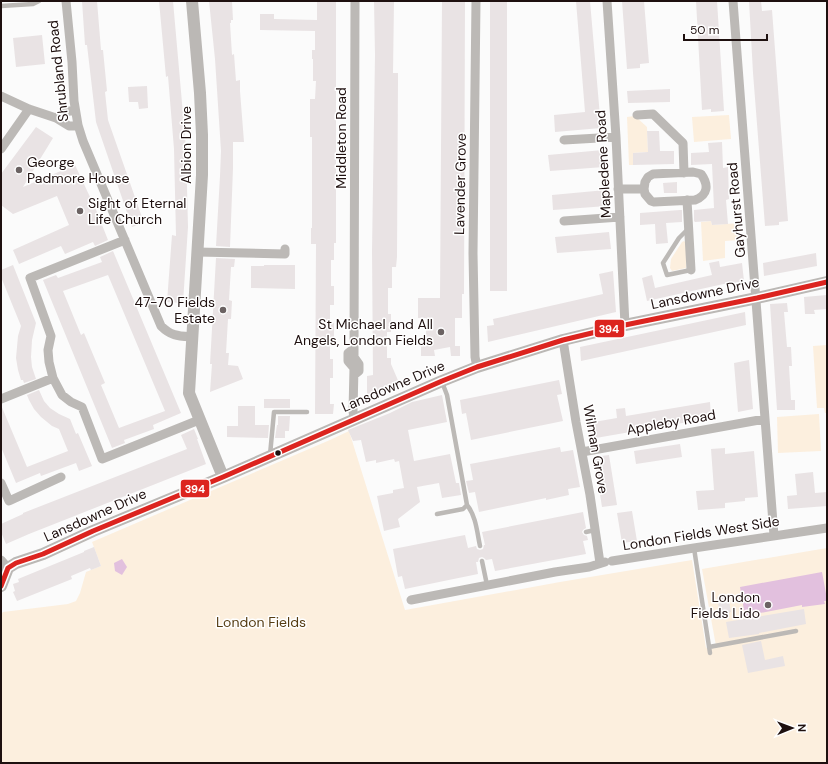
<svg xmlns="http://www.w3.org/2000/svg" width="828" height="764" viewBox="0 0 828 764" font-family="'DM Sans',sans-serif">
  <rect width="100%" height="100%" fill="#fbfbfb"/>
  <path fill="#fcefde" d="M729 115 731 139 694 142 692 117Z
    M635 116 647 127 648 152 633 153V165H629L627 117Z
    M711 221 712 225 740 223 739 240 725 241V258L703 261 701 222Z
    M684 241 686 243V268L672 271 670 268 671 259 682 242Z
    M827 345V413H825L824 408H817L813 346Z
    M819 414 821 451 778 453 777 417Z
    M349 431 405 610 560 582 692 560 706 648 716 646 702 569 827 548V763H1V614L3 612 68 604 76 601 80 593 86 572 101 566 92 542 330 440Z"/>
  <path fill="#e2c0de" d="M122 559 127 567 122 575 115 571 114 563Z
    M822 572 827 599V601H824L825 604 802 607V605L745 616 740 587Z"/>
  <path fill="#e9e3e4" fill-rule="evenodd" d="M82 1H97L101 50H103L107 91 105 92 108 120 144 223 132 227 96 122 87 45H85Z
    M159 1H173L186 148 188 227 183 303 167 302 172 235 176 236 174 149 168 76 166 77Z
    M209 1H232L233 20H231V23H230L232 55 234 54 236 81 240 80V91L244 142H233V168L230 247 216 246 220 176 221 151 215 59Z
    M322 1H336V243H334V260H331V286H334V305H330V323H334V341H330V359H333V378H330V404H334L333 414H315L316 244H311V228H312V137H310V99H315L316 81H313V59H312V50H315V31L260 30V14H274V19L317 20V2Z
    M374 1H394L393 73H398V79L397 257 396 267H392V288H388V314H391V332H387V358H391V364L400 385 367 398V376L373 375 372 251 375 55Z
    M442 1H465L464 294H462V318H455V346H460V356H451L450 347 434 350 435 356H421V346H426V318H418V298H440Z
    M490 1H507V291H490Z
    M576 1H590L601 128 555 132 554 115 585 112Z
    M622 1H644L649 63 640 64V68L627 69Z
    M696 1H717L724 111 711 112V109L702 110Z
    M749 1H761L762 11 772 10 788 221 779 222V225L765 226 753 73Z
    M42 35 45 64 16 67 13 38Z
    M147 86 148 108 139 109 138 102H129L128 87Z
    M670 89V102L628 103 627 91Z
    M36 127 53 138 23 187 75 165 90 197H91L108 240 95 246 93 242 65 254 61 246 19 264 13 250 69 225 57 196 13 214 1 205V174Z
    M647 131H659L660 151H674V164L633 165V153L648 152Z
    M722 142 723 168 728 167 729 199 726 200 728 224 712 225 711 221 695 222 694 221V210L714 208 712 164 691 165V153L709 152 708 143Z
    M603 150 604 167 550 171 548 155Z
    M677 182V193H664L663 183Z
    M606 190 607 206 553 210 552 195Z
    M680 210H682V222L666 223 668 243 656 244 655 224 640 225V213Z
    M609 232 611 249 557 253 555 237Z
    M113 251 181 413 153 425 154 429 124 440 125 443 112 448 43 280 56 275 58 278 102 262 100 257ZM108 275 165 411 119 428 101 385 105 383 84 333 81 335 63 291Z
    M816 253 817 266 764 276 763 263Z
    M216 258 235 259 234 267H231L229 300 232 301 231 319H228L226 353H229L228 365 238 366 243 379 210 392 212 364H210Z
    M719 261 720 267 742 263 744 281 728 284V283L647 301 642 278 652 275 655 288 712 275 709 263Z
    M13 265 36 323 32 340 31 357 32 367 36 379 24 383 23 380H21L18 370 16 358 18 336 21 326 1 277V270Z
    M264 265H295V289L251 288V266H264Z
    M613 271 616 312 488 342 487 326 494 325 493 319 603 294 599 274Z
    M827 295V309L814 310 815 314H805L804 297Z
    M787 303 788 312H784L787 347H791L792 366H789L791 400H795V410H777L770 304Z
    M745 312 746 325 581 361 580 347Z
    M749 360 753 409 738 412 734 363Z
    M559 380 562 394 557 395 563 421 471 440 466 413 462 414 460 400Z
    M39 390 44 401 50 408 59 414 70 419 76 434 78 433 92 466 79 471 76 463 41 476 40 473 16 483 1 447V405L27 467 68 451 59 429 52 426 41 417 34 409 29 400 27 395Z
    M442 395 447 422 408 430 414 461 450 454 456 483H459L461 495 442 498 439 483 417 487 420 502 398 519 400 527 384 531 377 496 393 493V490L404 488 399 461 395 462 394 459 376 463V460L366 462 361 440 353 441 348 430 390 413 412 402Z
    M264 399H290V408H264Z
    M710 402 711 418 590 439 588 423 617 418 616 409 625 408 626 416Z
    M238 406H255V425H269L268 438 227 437V426H238Z
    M278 416H290L289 431H285V438H275L277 425H278Z
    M194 429 198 439H197L206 464 29 534 6 544 1 532V524L23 514V513L187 449 181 435Z
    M680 444 682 457 636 464 634 451Z
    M560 447 561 452 573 450 580 487 568 489 569 495 546 500V498L479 512 475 492 469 493 466 481 473 480 470 464Z
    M725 448V454L754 451 758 497 745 498V501L725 503V508L698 510 696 491 714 490 711 449Z
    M609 455 617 505 602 507 594 457Z
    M813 472 815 493 827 492V506L788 509 787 496 797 495 795 474Z
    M632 511 637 541 622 543 617 513Z
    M583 512 586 528 583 530 582 532 584 535 587 536 588 540 583 541 586 554 495 571 492 559 486 560 484 558 482 557 479 558 478 562H476L478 574 405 589 402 576 398 577 393 549 465 535 468 548 476 546 477 549 480 550 483 549 484 545H485L482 532Z
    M94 547 101 566 91 570 90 568 71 576 72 579 17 601 13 592 15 591 13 584 19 582 18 579 84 552V551Z
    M728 595 731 612 720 614 717 597Z
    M804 609 806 624 759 633V634L729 638 726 622Z
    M761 641 765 660 783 656 785 666 748 673 742 645Z"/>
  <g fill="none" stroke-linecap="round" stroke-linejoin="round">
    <path stroke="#bcb9b6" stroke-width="4.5" d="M1 6 33 4 39 1
      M688 229 679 238 663 263 667 275 691 270
      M442 382 447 395 467 505C476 516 477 532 480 546
      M270 455 274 412H307
      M437 514 463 509 467 505
      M586 532 595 530
      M694 548 710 653
      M482 561 487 585
      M709 647 796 631"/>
    <path stroke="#bcb9b6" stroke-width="9" d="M66 1 72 62 74 101 78 125 83 141 161 326C171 336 178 336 192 337
      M476 1 473 253 475 357 477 367
      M607 1 616 137 625 325
      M733 1 774 536
      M1 96 29 109 56 118 69 126H73L78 125
      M637 115 653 114 683 143 684 173
      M56 118 65 112 75 110
      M564 140 616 137
      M1 149 29 109
      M693 172 701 174C709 185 708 195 695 200L654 202 651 201 645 194 644 189 645 182 648 177 653 174Z
      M618 189H644
      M687 200 691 270
      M564 221 620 217
      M125 240 30 278 51 336 48 350 49 362 53 378 62 395 71 402 82 407 102 459 199 420
      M197 252 285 254V249
      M563 340 576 422 590 495 600 563
      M352 350 348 353V361L354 368 353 411 354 419
      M354 375 359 371V364L354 357 355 1
      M1 399 53 378
      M582 452 765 419
      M1 483 9 501 61 477
      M1 560 8 568
      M612 561 694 548 827 528
      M411 600 555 572 589 567 605 562"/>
    <path stroke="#bbb8b5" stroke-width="12" d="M192 1 200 93 202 135V175L189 393 223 477
      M1 586 8 568 16 563 43 554 93 531 223 477 442 381 477 367 563 340 625 325 757 298 827 282"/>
    <defs>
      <path id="bus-1" d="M1 586 8 568 16 563 43 554 93 531 223 477 442 381 477 367 563 340 625 325 757 298 827 282"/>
    </defs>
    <use href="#bus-1" stroke="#fff" stroke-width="8"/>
    <use href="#bus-1" stroke="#dc241f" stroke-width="5"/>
  </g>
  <g fill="#6b6262" stroke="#fff" stroke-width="1.5">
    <circle cx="19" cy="170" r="4"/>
    <circle cx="80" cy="211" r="4"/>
    <circle cx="223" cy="310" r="4"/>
    <circle cx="441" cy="332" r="4"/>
    <circle cx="768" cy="605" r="4"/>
  </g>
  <circle fill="#1e100f" stroke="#fff" stroke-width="1.5" cx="278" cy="453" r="3.5"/>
  <g text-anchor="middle" stroke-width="3" stroke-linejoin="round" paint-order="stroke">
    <g font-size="14" fill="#1e100f" stroke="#fff">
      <text transform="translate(58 71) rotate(-96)" y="5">Shrubland Road</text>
      <text transform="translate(341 138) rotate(-90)" y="5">Middleton Road</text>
      <text transform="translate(186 145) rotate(-90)" y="5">Albion Drive</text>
      <text transform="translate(603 164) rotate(-93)" y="5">Mapledene Road</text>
      <text transform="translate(460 184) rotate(-89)" y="5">Lavender Grove</text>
      <text transform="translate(736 210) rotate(-95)" y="5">Gayhurst Road</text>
      <text transform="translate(705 293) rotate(-12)" y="5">Lansdowne Drive</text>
      <text transform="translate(393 386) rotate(-23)" y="5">Lansdowne Drive</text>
      <text transform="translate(671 422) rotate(-10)" y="5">Appleby Road</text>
      <text transform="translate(596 449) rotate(80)" y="5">Wilman Grove</text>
      <text transform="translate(95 515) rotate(-24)" y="5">Lansdowne Drive</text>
      <text transform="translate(701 533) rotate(-9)" y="5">London Fields West Side</text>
    </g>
    <g font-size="14" fill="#1e100f" stroke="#fff" text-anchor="end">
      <text x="27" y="167" text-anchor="start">George<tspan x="27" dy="16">Padmore House</tspan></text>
      <text x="88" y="208" text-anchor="start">Sight of Eternal<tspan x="88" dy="16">Life Church</tspan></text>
      <text x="215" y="307">47-70 Fields<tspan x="215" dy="16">Estate</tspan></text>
      <text x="433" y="329">St Michael and All<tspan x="433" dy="16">Angels, London Fields</tspan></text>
      <text x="760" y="602">London<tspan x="760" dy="16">Fields Lido</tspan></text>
    </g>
    <g font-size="14" fill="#553c12" stroke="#fff">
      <text x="261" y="627">London Fields</text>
    </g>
  </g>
  <g stroke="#fff" stroke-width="1.5">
    <rect x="594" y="319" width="31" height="19" rx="4" fill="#dc241f"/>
    <rect x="180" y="479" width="30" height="19" rx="4" fill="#dc241f"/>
  </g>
  <g font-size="11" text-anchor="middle" font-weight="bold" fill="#fff">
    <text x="609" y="333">394</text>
    <text x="195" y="493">394</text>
  </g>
  <rect width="828" height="764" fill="none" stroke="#1e100f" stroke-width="4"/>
  <g transform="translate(792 728) rotate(89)" stroke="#ffffff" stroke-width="3" paint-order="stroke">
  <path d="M0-3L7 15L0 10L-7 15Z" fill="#1e100f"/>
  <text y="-6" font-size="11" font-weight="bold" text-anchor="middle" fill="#1e100f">N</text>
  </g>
  <path d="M684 34v6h83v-6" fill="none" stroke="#1e100f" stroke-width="2"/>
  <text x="690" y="34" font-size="12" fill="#1e100f" stroke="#ffffff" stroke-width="3" paint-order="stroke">50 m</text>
</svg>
